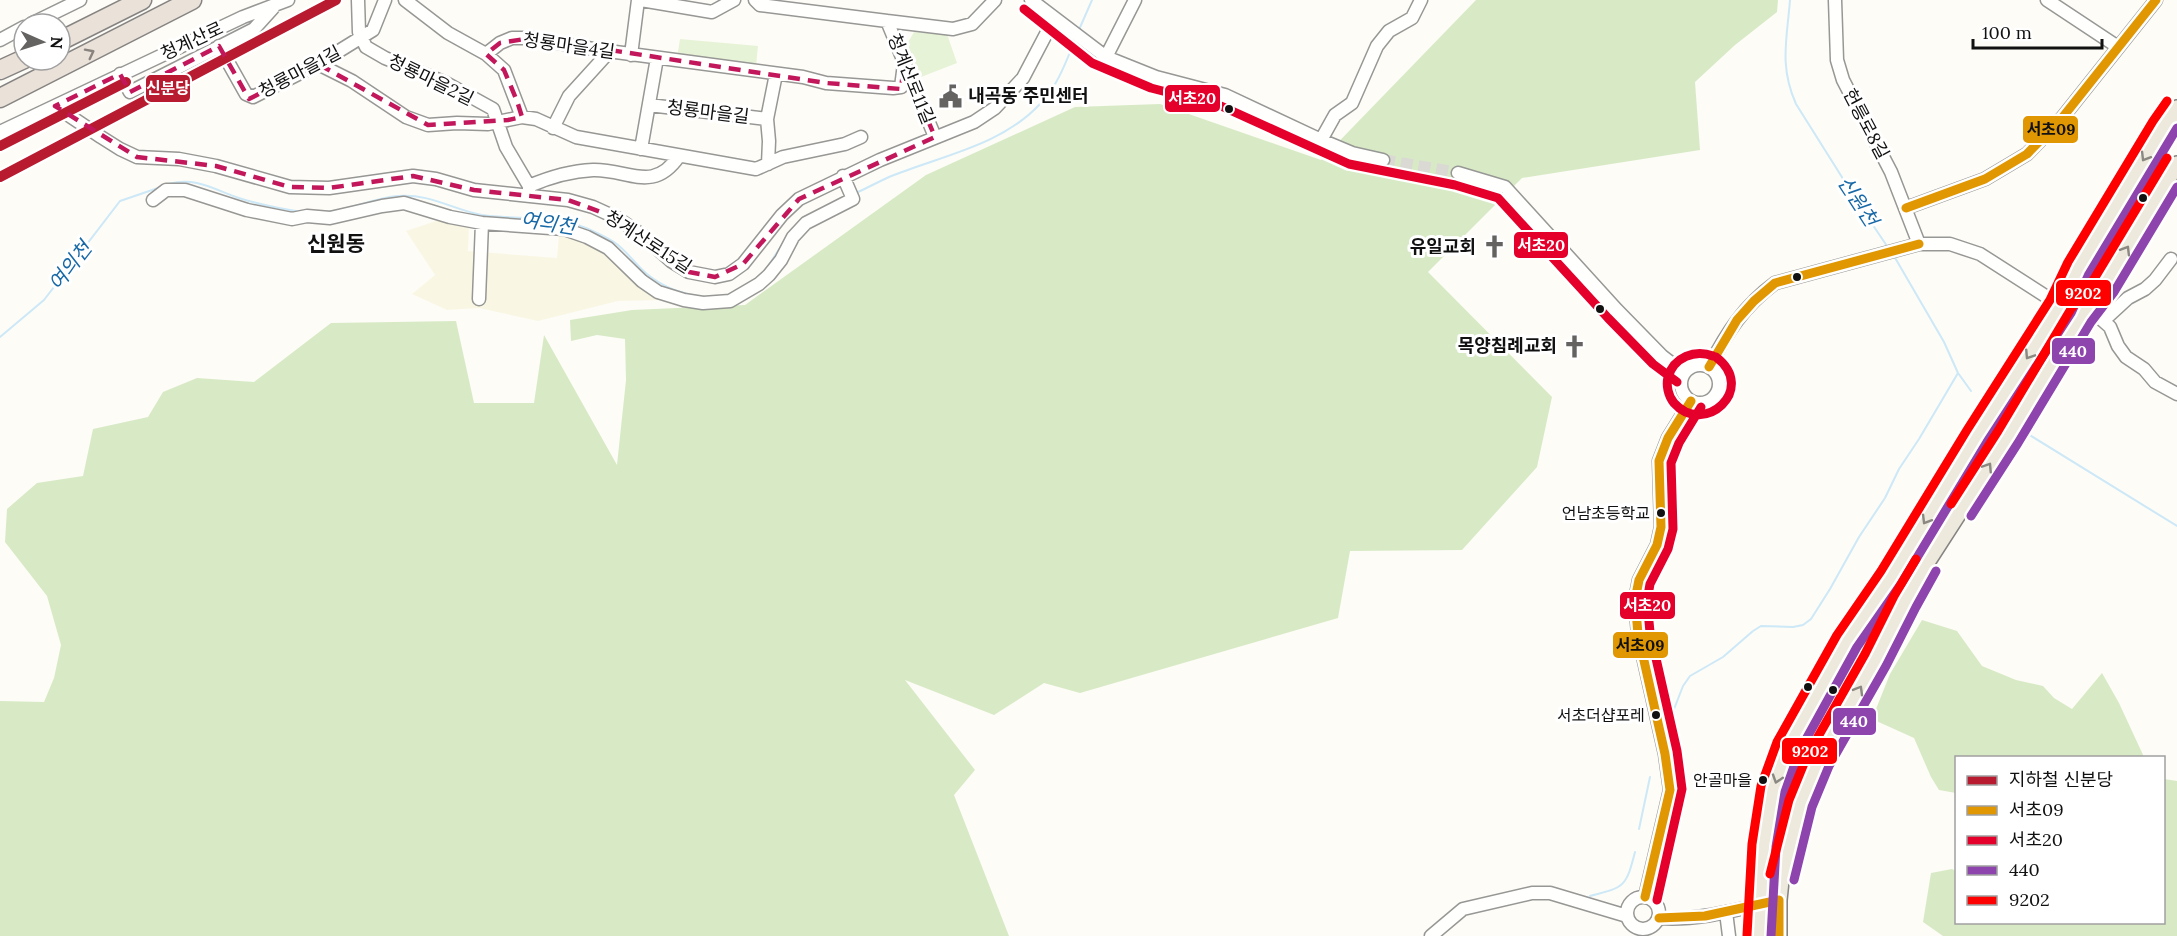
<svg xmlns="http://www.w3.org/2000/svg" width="2177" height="936" viewBox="0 0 2177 936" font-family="Lora,'Noto Sans KR',serif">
  <rect width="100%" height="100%" fill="#fdfcf7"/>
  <path fill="#f9f7e4" d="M439 220 469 227 468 251 557 258 559 235 574 238 610 256 636 282 661 300 618 301 538 321 479 308 447 310 412 294 435 275 406 231Z"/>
  <path fill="#e7f3d7" d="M914 32 947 34 957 63 921 77 907 44Z
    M680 39 758 46 756 66 677 58Z"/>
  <path fill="#d8eac5" d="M1476 0H1778L1777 12 1735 45 1695 82 1700 150 1522 178 1428 272 1552 397 1537 467 1462 550 1350 551 1338 618 1080 693 1044 683 994 715 905 680 975 770 954 795 1009 936H0V701L44 702 54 678 61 645 47 596 5 542 7 509 37 483 83 476 93 429 148 417 163 392 197 378 254 382 331 323 456 321 474 403H534L544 335 617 465 626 380 625 339 597 335 571 341 570 320 632 310 745 305 926 175 1075 107 1160 104 1321 160Z
    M1922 620 1957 631 1982 666 2016 680 2043 686 2054 698 2072 709 2102 673 2119 703 2144 757 1956 758V793L1939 790 1931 777 1914 738 1872 719 1890 674Z
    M2164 779 2177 781V936H1943L1923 922 1931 873 1952 869 1956 871V922H2164Z"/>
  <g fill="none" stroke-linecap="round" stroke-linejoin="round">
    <path stroke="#cde8f7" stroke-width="2" d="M1790 0C1787 39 1779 66 1796 104L1862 209 1889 249
      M1078 32 1092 0
      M169 184C197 176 216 191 242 199 262 205 282 209 302 212
      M856 193C867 188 878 182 889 177 940 156 1001 146 1040 104 1057 87 1066 62 1075 40
      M323 212C349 211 372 198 398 196 429 193 454 210 482 215 517 220 554 215 586 228 597 233 609 238 618 245 629 254 637 266 647 274 664 288 685 295 706 297
      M1894 256 1944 342 1958 373 1971 391
      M767 268 785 240
      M0 337 44 300 120 201 161 187
      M2028 434 2177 526
      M1669 722 1683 686 1690 676 1723 657 1753 631 1761 626 1793 627 1803 625 1811 619 1830 589 1859 537 1885 498 1899 469 1919 439 1958 373
      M1639 829 1650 777
      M1590 896C1625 887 1626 887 1635 852"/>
    <path stroke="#dad9d4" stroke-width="12" stroke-dasharray="12 6" stroke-linecap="butt" d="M1383 160 1458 173"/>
    <defs>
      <path id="minor" d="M358 0 359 32 366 47 385 58 446 83 493 109 506 147 529 186V195
        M405 0 448 33 486 54 504 70 522 117
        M641 0 712 12 734 0
        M755 0 760 5 887 21 935 137
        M1031 0 1106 57 1156 77 1225 95 1321 140 1352 153 1383 160
        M1835 0 1837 60 1843 80 1891 172 1919 244
        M2047 0 2118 47
        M887 21 953 29 972 24 995 0
        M31 24 80 0
        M0 40 24 27
        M219 46 246 94 253 97 318 64 373 30 385 0
        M486 54 500 43 512 38H531L593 49 803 77 826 83 893 88 901 87 904 64
        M631 55 638 0
        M1106 57 1135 0
        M318 64 352 81 406 117 428 125 457 123 488 124 522 117 536 119 576 137 756 169 783 157 845 144 861 137
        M120 74 130 92 254 29 273 8
        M649 105 767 119
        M55 106 101 137 120 149 137 157 179 159 216 166 290 187 329 188 413 176 436 179 474 190 568 200 593 207 617 218 642 235 671 261 689 272 715 277 729 274 743 264 782 215 799 199 880 160 974 122 995 108 1023 78 1054 19
        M553 128 569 96 609 52
        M0 132 243 17 288 0
        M1321 140 1335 115 1352 103 1377 46 1389 31 1412 18 1421 0
        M641 149 657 58
        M768 164 769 141 767 119 776 74
        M1458 173 1505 187 1617 310 1662 356 1684 373
        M529 186C550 177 571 171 593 170 628 169 653 194 679 156
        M153 200 166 190H185L247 210 292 219 307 216 330 218 382 206 404 203 450 217 482 223 564 229 587 237 608 248 642 281 658 292 684 300 703 303 730 301 759 284 769 275 781 260 793 237 806 223 853 199 843 176
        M1906 208 1985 179 2027 154 2062 118 2156 0
        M479 299 482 223
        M2103 321 2128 298 2145 289 2155 280 2171 259
        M1681 384a19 19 0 1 1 38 0a19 19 0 1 1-38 0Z
        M1709 367C1727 332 1744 306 1775 283L1919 244H1950L1980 254 2061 306 2081 315 2101 319 2110 327 2118 346 2126 357 2144 369 2155 382 2177 394
        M1627 913a16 16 0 1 1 32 0a16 16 0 1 1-32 0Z
        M1645 897 1670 790 1665 754 1638 634 1635 600 1639 580 1657 545 1661 527 1659 461 1668 438 1691 401
        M1726 912 1729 936
        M1659 918C1701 921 1738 909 1779 900
        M1431 936 1463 909 1532 893H1550L1627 916"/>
      <path id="major" d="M1759 936 1764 846 1773 789 1788 747 1847 641 1891 578 1977 436 2061 306 2078 268 2163 127 2177 108
        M1779 936V900L1782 871 1801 803 1818 761 1876 660 1905 601 1928 561 2008 437 2081 315 2104 286 2177 164"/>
      <path id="highway" d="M60 41 142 0
        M0 70 24 59
        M0 98 192 0"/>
    </defs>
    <use href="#minor" stroke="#979795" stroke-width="15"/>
    <use href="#major" stroke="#858482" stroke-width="18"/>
    <use href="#highway" stroke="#858482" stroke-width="21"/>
    <use href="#minor" stroke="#fffffe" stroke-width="12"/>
    <use href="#major" stroke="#ede9dc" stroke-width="15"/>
    <use href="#highway" stroke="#eae1d8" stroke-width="18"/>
    <defs>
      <path id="bus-1" d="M1906 208 1985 179 2027 154 2062 118 2156 0
        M1709 367 1737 320 1754 301 1775 283 1919 244
        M1645 897 1670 790 1665 754 1638 634 1635 600 1639 580 1657 545 1661 527 1659 461 1668 438 1691 401
        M1659 918 1705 916 1779 900V936"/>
      <path id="bus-2" d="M1024 9 1092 63 1151 88 1221 106 1349 164 1455 185 1498 198 1608 318 1653 364 1677 382
        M1713 356C1695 349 1674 357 1668 377 1666 385 1668 396 1674 403 1704 437 1758 389 1716 357
        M1657 900 1682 789 1677 751 1650 632 1647 601 1650 584 1668 549 1673 529 1671 463 1679 443 1701 407"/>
      <path id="bus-3" d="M1971 516 2018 443 2091 322 2114 292 2177 187
        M1794 880 1812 807 1829 766 1886 666 1916 607 1936 571
        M1771 936 1776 847 1785 792 1799 752 1857 647 1901 584 1987 442 2071 313 2089 274 2177 128"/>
      <path id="bus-4" d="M1951 504 1998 431 2071 309 2094 279 2167 158
        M1770 874 1789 800 1807 756 1865 654 1894 596 1916 559
        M1747 935 1752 844 1761 786 1777 742 1837 635 1881 571 1967 430 2050 300 2068 262 2153 121 2167 101"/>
    </defs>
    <use href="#bus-1" stroke="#fff" stroke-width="14"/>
    <use href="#bus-2" stroke="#fff" stroke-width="14"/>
    <use href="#bus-3" stroke="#fff" stroke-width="14"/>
    <use href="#bus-4" stroke="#fff" stroke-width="14"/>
    <use href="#bus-1" stroke="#e09702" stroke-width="9"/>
    <use href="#bus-2" stroke="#e4002b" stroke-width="9"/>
    <use href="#bus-3" stroke="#8e44ad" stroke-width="9"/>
    <use href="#bus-4" stroke="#f00" stroke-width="9"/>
    <defs>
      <path id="metro-1" d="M0 146 126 82
        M0 177 336 0"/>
    </defs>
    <use href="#metro-1" stroke="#fff" stroke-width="15"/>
    <use href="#metro-1" stroke="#b81b30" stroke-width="10"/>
  </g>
  <defs><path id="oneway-chevron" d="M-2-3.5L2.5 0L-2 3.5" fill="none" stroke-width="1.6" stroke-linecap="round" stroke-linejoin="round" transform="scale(1.5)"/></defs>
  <use stroke="#88837e" href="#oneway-chevron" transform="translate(90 53) rotate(-27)"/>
  <g stroke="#8a8881">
    <use href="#oneway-chevron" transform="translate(2145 157) rotate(121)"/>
    <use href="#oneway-chevron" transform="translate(2126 250) rotate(-59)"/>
    <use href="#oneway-chevron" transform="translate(2029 355) rotate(123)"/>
    <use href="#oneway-chevron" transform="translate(1988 467) rotate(-57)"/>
    <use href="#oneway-chevron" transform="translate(1926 520) rotate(121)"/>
    <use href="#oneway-chevron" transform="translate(1859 690) rotate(-60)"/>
    <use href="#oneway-chevron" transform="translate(1777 779) rotate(108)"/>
  </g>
  <path fill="none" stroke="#c2185b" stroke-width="4.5" stroke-dasharray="12 8" stroke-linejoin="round" d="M531 38 826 83 901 89 904 64 935 137 799 199 743 264 715 277 689 272 617 218 568 200 474 190 413 176 329 188 290 187 216 166 137 157 55 106 120 74 130 92 219 46 249 99 318 64 428 125 508 120 522 117 517 101 504 70 486 54 500 43Z"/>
  <defs>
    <symbol id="civic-bare" viewBox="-9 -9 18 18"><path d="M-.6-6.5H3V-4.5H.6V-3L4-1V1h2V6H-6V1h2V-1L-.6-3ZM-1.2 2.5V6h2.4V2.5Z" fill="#646362" stroke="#fff" stroke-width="2.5" paint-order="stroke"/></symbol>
    <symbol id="church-bare" viewBox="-9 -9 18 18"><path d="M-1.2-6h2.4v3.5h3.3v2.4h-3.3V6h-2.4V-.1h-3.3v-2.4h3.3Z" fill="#646362" stroke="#fff" stroke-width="2.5" paint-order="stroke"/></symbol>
  </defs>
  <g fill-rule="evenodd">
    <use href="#civic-bare" x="934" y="80" width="33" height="33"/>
    <use href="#church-bare" x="1478" y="230" width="33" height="33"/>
    <use href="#church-bare" x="1558" y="330" width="33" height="33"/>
  </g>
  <g fill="#111" stroke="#fff" stroke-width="2">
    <circle cx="1229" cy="109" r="5"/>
    <circle cx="2143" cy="198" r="5"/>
    <circle cx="1797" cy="277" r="5"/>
    <circle cx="1600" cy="309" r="5"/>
    <circle cx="1661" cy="513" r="5"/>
    <circle cx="1808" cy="687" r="5"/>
    <circle cx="1833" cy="690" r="5"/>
    <circle cx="1656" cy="715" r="5"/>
    <circle cx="1763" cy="780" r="5"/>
  </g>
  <g text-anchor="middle" stroke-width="6" stroke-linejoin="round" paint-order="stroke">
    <g font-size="16" fill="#111" stroke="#fff" text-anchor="end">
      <text x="1650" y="519">언남초등학교</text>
      <text x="1645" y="721">서초더샵포레</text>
      <text x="1752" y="786">안골마을</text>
    </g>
    <g font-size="18" fill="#111" stroke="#fff">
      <text transform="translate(192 41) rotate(-25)" y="6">청계산로</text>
      <text transform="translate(569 46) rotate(8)" y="6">청룡마을4길</text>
      <text transform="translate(300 72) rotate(-28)" y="6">청룡마을1길</text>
      <text transform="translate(911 79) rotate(68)" y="6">청계산로11길</text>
      <text transform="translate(431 80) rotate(26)" y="6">청룡마을2길</text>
      <text transform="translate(708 112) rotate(7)" y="6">청룡마을길</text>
      <text transform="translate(1866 124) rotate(62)" y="6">헌릉로8길</text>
      <text transform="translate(648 242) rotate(33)" y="6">청계산로15길</text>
    </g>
    <g font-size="18" font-weight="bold" fill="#111" stroke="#fff" text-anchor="end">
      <text x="968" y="102" text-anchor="start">내곡동 주민센터</text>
      <text x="1476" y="253">유일교회</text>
      <text x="1557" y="352">목양침례교회</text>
    </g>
    <g font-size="20" font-style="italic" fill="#1768a6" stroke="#fff">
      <text transform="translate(1858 201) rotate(57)" y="7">신원천</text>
      <text transform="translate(548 223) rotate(9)" y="7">여의천</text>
      <text transform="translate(70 266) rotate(-52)" y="7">여의천</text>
    </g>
    <g font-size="21" font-weight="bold" fill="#111" stroke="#fff">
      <text x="336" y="251">신원동</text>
    </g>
  </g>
  <g stroke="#fff" stroke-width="2">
    <rect x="145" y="74" width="46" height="29" rx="6" fill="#b81b30"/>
    <rect x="1164" y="84" width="57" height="29" rx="6" fill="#e4002b"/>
    <rect x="2022" y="115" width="57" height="29" rx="6" fill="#e09702"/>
    <rect x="1513" y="231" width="56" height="28" rx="6" fill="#e4002b"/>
    <rect x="2055" y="279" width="57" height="28" rx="6" fill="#f00"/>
    <rect x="2051" y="337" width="45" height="28" rx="6" fill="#8e44ad"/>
    <rect x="1619" y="591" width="57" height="29" rx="6" fill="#e4002b"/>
    <rect x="1612" y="631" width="57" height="28" rx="6" fill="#e09702"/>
    <rect x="1832" y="707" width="45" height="29" rx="6" fill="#8e44ad"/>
    <rect x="1781" y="737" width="57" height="28" rx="6" fill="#f00"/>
  </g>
  <g font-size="16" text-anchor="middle" font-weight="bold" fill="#fff">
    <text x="168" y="94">신분당</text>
    <text x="1192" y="104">서초20</text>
    <text x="1541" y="251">서초20</text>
    <text x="2083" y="299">9202</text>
    <text x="2073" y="357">440</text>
    <text x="1647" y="611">서초20</text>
    <text x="1854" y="727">440</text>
    <text x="1810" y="757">9202</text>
  </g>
  <g font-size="16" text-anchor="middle" font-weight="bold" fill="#111">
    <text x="2051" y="135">서초09</text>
    <text x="1640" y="651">서초09</text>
  </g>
  <rect x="1955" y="756" width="210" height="168" fill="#ffffff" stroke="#a0a0a0" stroke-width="1.5"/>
  <rect x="1967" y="776" width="30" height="9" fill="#b81b30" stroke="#a0a0a0" stroke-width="1.5"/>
  <text x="2009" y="786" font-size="18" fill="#111111">지하철 신분당</text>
  <rect x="1967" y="806" width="30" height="9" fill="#e09702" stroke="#a0a0a0" stroke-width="1.5"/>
  <text x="2009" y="816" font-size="18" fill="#111111">서초09</text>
  <rect x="1967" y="836" width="30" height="9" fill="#e4002b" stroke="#a0a0a0" stroke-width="1.5"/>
  <text x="2009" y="846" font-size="18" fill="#111111">서초20</text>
  <rect x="1967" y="866" width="30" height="9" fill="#8e44ad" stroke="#a0a0a0" stroke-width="1.5"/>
  <text x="2009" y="876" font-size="18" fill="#111111">440</text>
  <rect x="1967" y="896" width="30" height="9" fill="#ff0000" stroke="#a0a0a0" stroke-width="1.5"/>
  <text x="2009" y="906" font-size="18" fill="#111111">9202</text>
  <g transform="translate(42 42) rotate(93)"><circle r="28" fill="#ffffff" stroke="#a0a0a0" stroke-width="1.5"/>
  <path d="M0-4.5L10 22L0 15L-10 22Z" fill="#646362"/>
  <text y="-9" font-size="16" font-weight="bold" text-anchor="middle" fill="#111111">N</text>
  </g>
  <path d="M1973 39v9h129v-9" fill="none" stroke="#111111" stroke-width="3"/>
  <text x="1982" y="39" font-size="18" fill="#111111" stroke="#ffffff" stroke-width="4.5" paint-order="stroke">100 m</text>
</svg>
